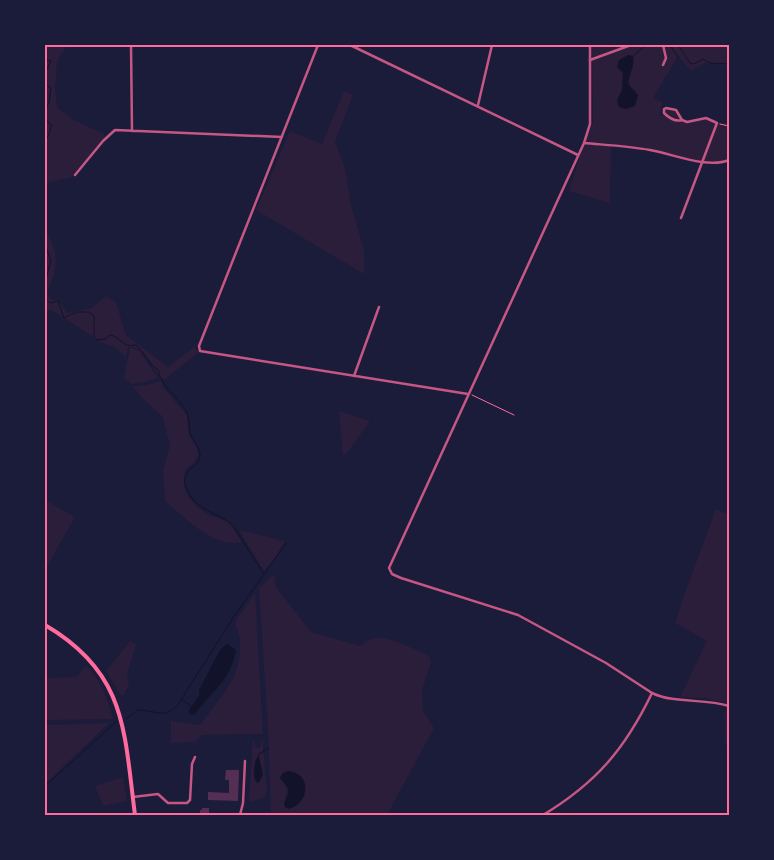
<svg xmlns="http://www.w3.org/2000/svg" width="774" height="860" viewBox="0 0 774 860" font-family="Bitter,serif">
  <rect width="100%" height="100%" fill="#1b1b3a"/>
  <path fill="#2a1e3b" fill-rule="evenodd" d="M45 45H67L57 61 55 88 57 107 72 119 104 134 105 137 72 177 45 183Z
    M592 45H600V47L611 45 612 49 622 45H729V66L705 63 691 71 678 56 653 98 663 102 659 116 664 114 663 110 669 108 679 113 682 120 687 122 702 118 729 126V160L703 162 649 150 611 146 610 203 569 191 584 143 593 124ZM633 66C627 78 625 83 636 92L617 100 622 90 623 73Z
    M344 91 353 95 335 142 345 168 351 205 364 250V274L256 210 290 131 322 144Z
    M45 230C59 251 59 269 47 291L51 300H58L67 313 92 308 106 296 116 302 126 335 168 367 194 347 199 352 164 380 160 378C152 367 143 345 128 347L126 357 113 346 102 343 52 310H45V264L47 255 45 252Z
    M130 347 139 351 158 378 145 382 131 384 124 378Z
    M161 381 163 387 187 415 189 435 197 448 198 454 195 462 185 470 184 486 187 495 196 506 209 515 229 522 242 542C215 549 188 520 169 505L165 500 163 471 170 445 162 416 144 400 132 386 147 385Z
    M339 411 370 421 347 453 343 455Z
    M45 500 75 517 45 570Z
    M716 509 729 515V703L705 698 680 697 707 641 675 623 684 595Z
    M239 530 285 541 277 555 264 571Z
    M274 574 276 587 311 632 360 646C365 642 371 638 378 638 389 637 415 649 426 654L430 658 431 662 422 691 423 711 434 728 387 815 271 813 268 729 259 588ZM285 784 305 786 304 797 285 798C288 793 288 789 285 784Z
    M255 593 263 734 202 735 195 742 171 743V720L177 722 200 725C211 710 223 696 232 680 240 667 244 638 235 625L236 620Z
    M130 641 136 645 127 674 129 685 124 695 121 696 106 671Z
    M86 666C101 679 108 700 113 719L49 720 45 719V678L76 677Z
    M729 707V750C721 739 727 725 724 713Z
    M109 723 45 784V725Z
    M262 737 267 792 265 797 251 802 249 801 253 738 256 748H260ZM256 759C262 765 264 772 260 780L254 776Z
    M123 777 127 801 103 806 95 786Z"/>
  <path fill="#12122b" d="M628 55 633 56C635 66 629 74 628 84L638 95 635 106 626 109 619 107 617 100 622 90 623 73 617 67 619 60Z
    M227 644 236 650C230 682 212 690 195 714L190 715 189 710 199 696V690L220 650Z
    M259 757 263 775 259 782 257 783C252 776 254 767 256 759Z
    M288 771C312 773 310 803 289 809L285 807 284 803 288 794V788L280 778 283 773Z"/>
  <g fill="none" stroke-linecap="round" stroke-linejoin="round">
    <path stroke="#12122b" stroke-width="1" d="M670 45 678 57
      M678 45 690 63 694 64 703 59 710 63 729 64
      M633 56 646 45
      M45 59 51 61 45 73
      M45 83 51 88 49 102 45 112
      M45 118 51 125 50 132 45 141
      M45 244 51 261 45 282
      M45 298 50 303 58 301 64 318 76 312H89L94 316V337L97 340 105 339 110 335C122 337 121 348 136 345 145 353 149 364 159 371V375C163 379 163 384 167 388 173 396 186 406 188 416 190 422 188 429 191 435 194 442 200 447 200 456 199 468 178 470 187 489 197 513 219 511 234 527
      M265 573 286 543
      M182 700 191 706
      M126 719 138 710C155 710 163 719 177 706L233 618 264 574 235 529
      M258 758 259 754 269 748
      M45 786 117 721"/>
  </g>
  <path fill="#542f53" d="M226 770H239L238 801 208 800V792L229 793V780H225Z
    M202 808H209V815H200V810H202Z"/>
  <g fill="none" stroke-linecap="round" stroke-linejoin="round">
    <path stroke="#ff6b9d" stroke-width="1" d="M720 124 729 126
      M472 395 514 415"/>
    <path stroke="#c65784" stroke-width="2.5" d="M131 45 132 131
      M318 45 199 346 200 351 468 394
      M350 45 578 155
      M663 45 666 58 663 65
      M590 60 631 45
      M478 105 492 45
      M584 143C606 145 628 146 650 150 673 154 707 169 729 160
      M75 175 103 141 115 130 282 137
      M681 218 717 123 706 118 687 122 682 120 676 110 666 108 664 109V113C669 118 675 122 682 120
      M354 376 379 307
      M652 693C675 704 704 698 729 706
      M133 797 158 794 168 803H187L190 800 192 764 195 757
      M240 815 243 803 245 761"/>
    <path stroke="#c65784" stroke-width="2.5" d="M543 815C596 783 625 749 652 693L606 663 518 615 401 578 392 574 389 568 584 143 590 124V45"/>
    <path stroke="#ff6b9d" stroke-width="4" d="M45 625C127 673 124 731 135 815"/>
  </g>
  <rect width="774" height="860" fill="none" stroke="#1b1b3a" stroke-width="92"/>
  <rect x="46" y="46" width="682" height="768" fill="none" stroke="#ff6b9d" stroke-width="2"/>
</svg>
